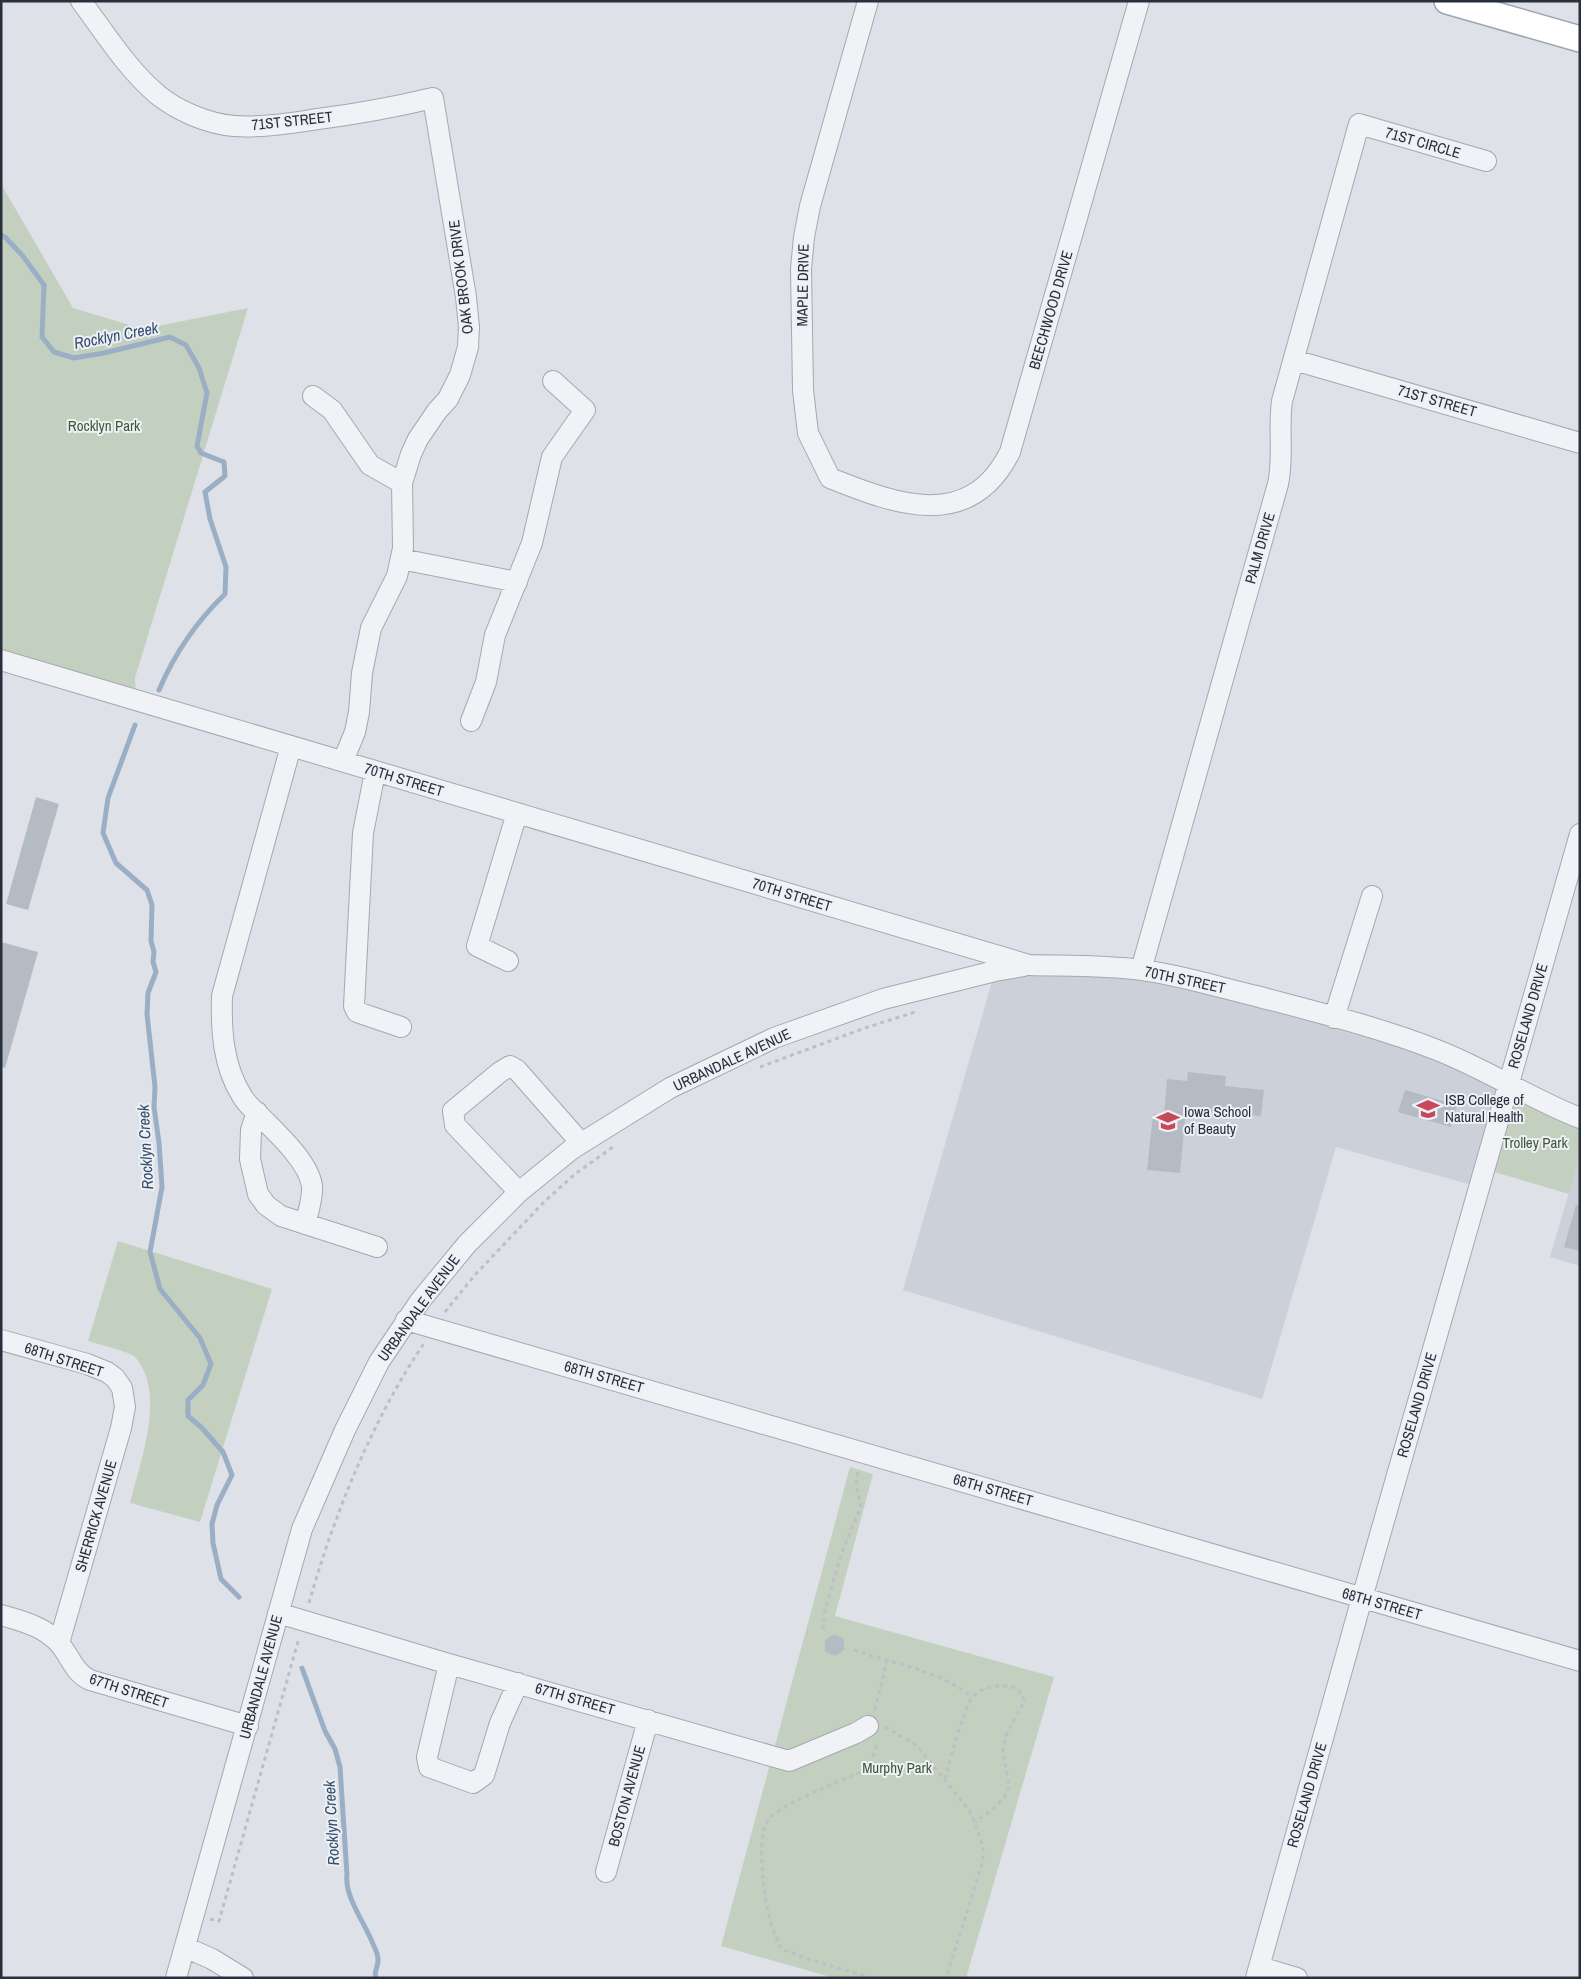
<svg xmlns="http://www.w3.org/2000/svg" width="1581" height="1979" viewBox="0 0 1581 1979" font-family="'Archivo Narrow',sans-serif">
  <rect width="100%" height="100%" fill="#dee1e7"/>
  <path fill="#ccd0d9" d="M1079 966 1285 1004 1508 1084 1479 1187 1336 1147 1262 1399 903 1290 995 971Z
    M1580 1155V1266L1550 1257Z"/>
  <path fill="#c4d0bf" d="M1 184 73 308 143 329 248 308 135 678 136 700 1 660Z
    M1508 1084 1580 1118V1155L1569 1194 1484 1169Z
    M118 1241 272 1289 200 1522 130 1503C140 1462 167 1393 135 1357 131 1352 97 1344 88 1341Z
    M850 1467 873 1474 835 1616 1054 1677 966 1978H834L721 1946Z"/>
  <g fill="none" stroke-linecap="round" stroke-linejoin="round">
    <path stroke="#9aafc5" stroke-width="5" d="M1 235 6 238 22 255 44 285 42 337 54 352 74 358 104 353 170 337 186 345 199 368 207 393 197 446 201 453 224 462 225 476 205 492 210 519 226 567 225 594C197 621 174 655 159 690
      M135 725 108 798 103 833 116 863 147 890 152 905 151 941 154 952 153 962 156 972 148 993 147 1014 155 1087 154 1107 159 1143 162 1187 150 1252 160 1289 200 1338 211 1364 203 1385 188 1400V1416L202 1428 223 1452 232 1475 217 1505 212 1524 213 1543 221 1579 239 1597
      M302 1668 325 1731 335 1749 340 1767 347 1875C344 1896 366 1925 373 1944 375 1948 378 1954 378 1959 379 1966 373 1971 376 1978"/>
  </g>
  <path fill="#b5bbc3" d="M36 797 59 804 28 910 6 904Z
    M1 942 38 952 5 1068 1 1067Z
    M1188 1072 1226 1076 1225 1086 1264 1090 1261 1116 1186 1109 1180 1173 1147 1170 1153 1114 1164 1115 1167 1079 1187 1081Z
    M1405 1090 1457 1105 1451 1127 1398 1112Z
    M1576 1205H1580V1251L1564 1247Z
    M834 1634 844 1639V1650L835 1656 825 1651V1640Z"/>
  <g fill="none" stroke-linecap="round" stroke-linejoin="round">
    <defs>
      <path id="minor" d="M81 1C105 33 127 69 158 95 178 111 208 124 234 126 262 128 290 123 318 119 357 114 395 107 433 98L466 297 469 327 468 347 460 375 448 399 437 411 418 439 411 454 402 483 403 548 397 576 371 628 362 673 359 712 355 732 343 761
        M868 1 810 206 804 237 801 269 803 390 808 433 830 478C897 505 970 532 1010 452L1139 1
        M1294 360 1580 443
        M313 396 332 410 370 465 402 483
        M401 559 517 582
        M1 660 1029 965C1066 966 1104 965 1142 970 1180 975 1218 987 1256 996 1316 1012 1379 1027 1437 1050 1486 1069 1531 1099 1580 1118
        M471 721 486 682 495 635 532 543 552 457 585 410 553 381
        M291 746 222 996C221 1031 223 1066 242 1096 247 1105 256 1112 263 1119 279 1135 309 1163 312 1186 313 1199 308 1212 305 1224
        M375 772 363 833 354 1006 357 1012 401 1027
        M508 961 477 946 517 813
        M1141 970 1278 484C1284 457 1278 429 1282 401L1359 124 1486 161
        M1334 1018 1372 896
        M257 1112 251 1130 250 1159 258 1194 266 1205 281 1216 377 1247
        M519 1192 455 1125 453 1111 500 1072 510 1066 517 1070 581 1143
        M406 1320 1580 1661
        M1 1340 87 1364 107 1372 115 1378 122 1388 125 1407 121 1428 59 1643
        M278 1613 449 1664 789 1761 856 1733 868 1726
        M1 1615C21 1621 43 1626 58 1642 70 1655 73 1672 90 1680L248 1726
        M449 1664 427 1757 429 1767 473 1783 484 1775 500 1723 518 1683
        M606 1872 648 1720
        M185 1947 212 1959 243 1978
        M1260 1967 1297 1978
        M176 1978 302 1529 345 1430 379 1362 420 1301 467 1244 519 1192 572 1149 670 1088 774 1038 883 999 995 971 1024 966
        M1256 1978 1362 1598 1580 834"/>
      <path id="major" d="M1447 1 1580 39"/>
    </defs>
    <use href="#minor" stroke="#a4a8b1" stroke-width="22"/>
    <use href="#major" stroke="#9ea6b2" stroke-width="28"/>
    <path stroke="#bcbfc5" stroke-width="3" stroke-dasharray="4 4" stroke-linecap="butt" d="M760 1067 865 1028 915 1012
      M445 1312 474 1276 544 1202 575 1174 613 1147
      M309 1603C333 1517 374 1416 425 1342
      M823 1629 825 1610 841 1555 861 1506 856 1485 858 1472
      M854 1650C893 1664 940 1670 972 1697
      M875 1710 887 1660
      M885 1727 913 1743 920 1749 971 1813 983 1846V1861L946 1978
      M945 1779C949 1764 964 1706 972 1698 979 1689 993 1685 1004 1686 1014 1686 1021 1690 1024 1700L1023 1704 1006 1735 1003 1750 1009 1786C1006 1802 988 1812 975 1822
      M210 1919 219 1921 299 1638
      M872 1978 808 1959 782 1949C770 1929 765 1902 763 1879 762 1862 759 1838 767 1822 775 1807 830 1785 847 1778 854 1775 862 1772 867 1767 873 1761 875 1750 877 1742"/>
    <use href="#minor" stroke="#f0f2f5" stroke-width="20"/>
    <use href="#major" stroke="#fff" stroke-width="25"/>
  </g>
  <defs>
    <symbol id="school-bare" viewBox="-9 -9 18 18"><path d="M0-5L7-2L0 1L-7-2ZM-4 1L0 2.5L4 1V4Q0 6-4 4Z" fill="#c7485b" stroke="#edf0f4" stroke-width="2.5" paint-order="stroke"/></symbol>
  </defs>
  <g fill-rule="evenodd">
    <use href="#school-bare" x="1412" y="1093" width="32" height="32"/>
    <use href="#school-bare" x="1152" y="1105" width="32" height="32"/>
  </g>
  <g text-anchor="middle" stroke-width="4" stroke-linejoin="round" paint-order="stroke">
    <g font-size="15" fill="#282f3d" stroke="#edf0f4">
      <text transform="translate(292 121) rotate(-6)" y="5">71ST STREET</text>
      <text transform="translate(1423 143) rotate(16)" y="5">71ST CIRCLE</text>
      <text transform="translate(461 277) rotate(-97)" y="5">OAK BROOK DRIVE</text>
      <text transform="translate(803 285) rotate(-89)" y="5">MAPLE DRIVE</text>
      <text transform="translate(1051 310) rotate(-74)" y="5">BEECHWOOD DRIVE</text>
      <text transform="translate(1437 401) rotate(16)" y="5">71ST STREET</text>
      <text transform="translate(1260 548) rotate(-74)" y="5">PALM DRIVE</text>
      <text transform="translate(404 780) rotate(17)" y="5">70TH STREET</text>
      <text transform="translate(792 895) rotate(17)" y="5">70TH STREET</text>
      <text transform="translate(1185 980) rotate(12)" y="5">70TH STREET</text>
      <text transform="translate(1528 1016) rotate(-74)" y="5">ROSELAND DRIVE</text>
      <text transform="translate(732 1060) rotate(-25)" y="5">URBANDALE AVENUE</text>
      <text transform="translate(419 1308) rotate(-54)" y="5">URBANDALE AVENUE</text>
      <text transform="translate(64 1360) rotate(18)" y="5">68TH STREET</text>
      <text transform="translate(604 1377) rotate(16)" y="5">68TH STREET</text>
      <text transform="translate(1417 1405) rotate(-74)" y="5">ROSELAND DRIVE</text>
      <text transform="translate(993 1490) rotate(16)" y="5">68TH STREET</text>
      <text transform="translate(96 1516) rotate(-74)" y="5">SHERRICK AVENUE</text>
      <text transform="translate(1382 1604) rotate(16)" y="5">68TH STREET</text>
      <text transform="translate(261 1677) rotate(-75)" y="5">URBANDALE AVENUE</text>
      <text transform="translate(129 1691) rotate(18)" y="5">67TH STREET</text>
      <text transform="translate(575 1699) rotate(16)" y="5">67TH STREET</text>
      <text transform="translate(1307 1795) rotate(-74)" y="5">ROSELAND DRIVE</text>
      <text transform="translate(627 1796) rotate(-75)" y="5">BOSTON AVENUE</text>
    </g>
    <g font-size="15" fill="#3c5836" stroke="#edf0f4">
      <text x="104" y="431">Rocklyn Park</text>
      <text x="1535" y="1148">Trolley Park</text>
      <text x="897" y="1773">Murphy Park</text>
    </g>
    <g font-size="15" fill="#282f3d" stroke="#edf0f4" text-anchor="start">
      <text x="1445" y="1105">ISB College of<tspan x="1445" dy="17">Natural Health</tspan></text>
      <text x="1184" y="1117">Iowa School<tspan x="1184" dy="17">of Beauty</tspan></text>
    </g>
    <g font-size="16" font-style="italic" fill="#344e6e" stroke="#edf0f4">
      <text transform="translate(116 335) rotate(-11)" y="6">Rocklyn Creek</text>
      <text transform="translate(145 1147) rotate(-93)" y="6">Rocklyn Creek</text>
      <text transform="translate(331 1823) rotate(-93)" y="6">Rocklyn Creek</text>
    </g>
  </g>
  <rect width="1581" height="1979" fill="none" stroke="#282f3d" stroke-width="5"/>
</svg>
